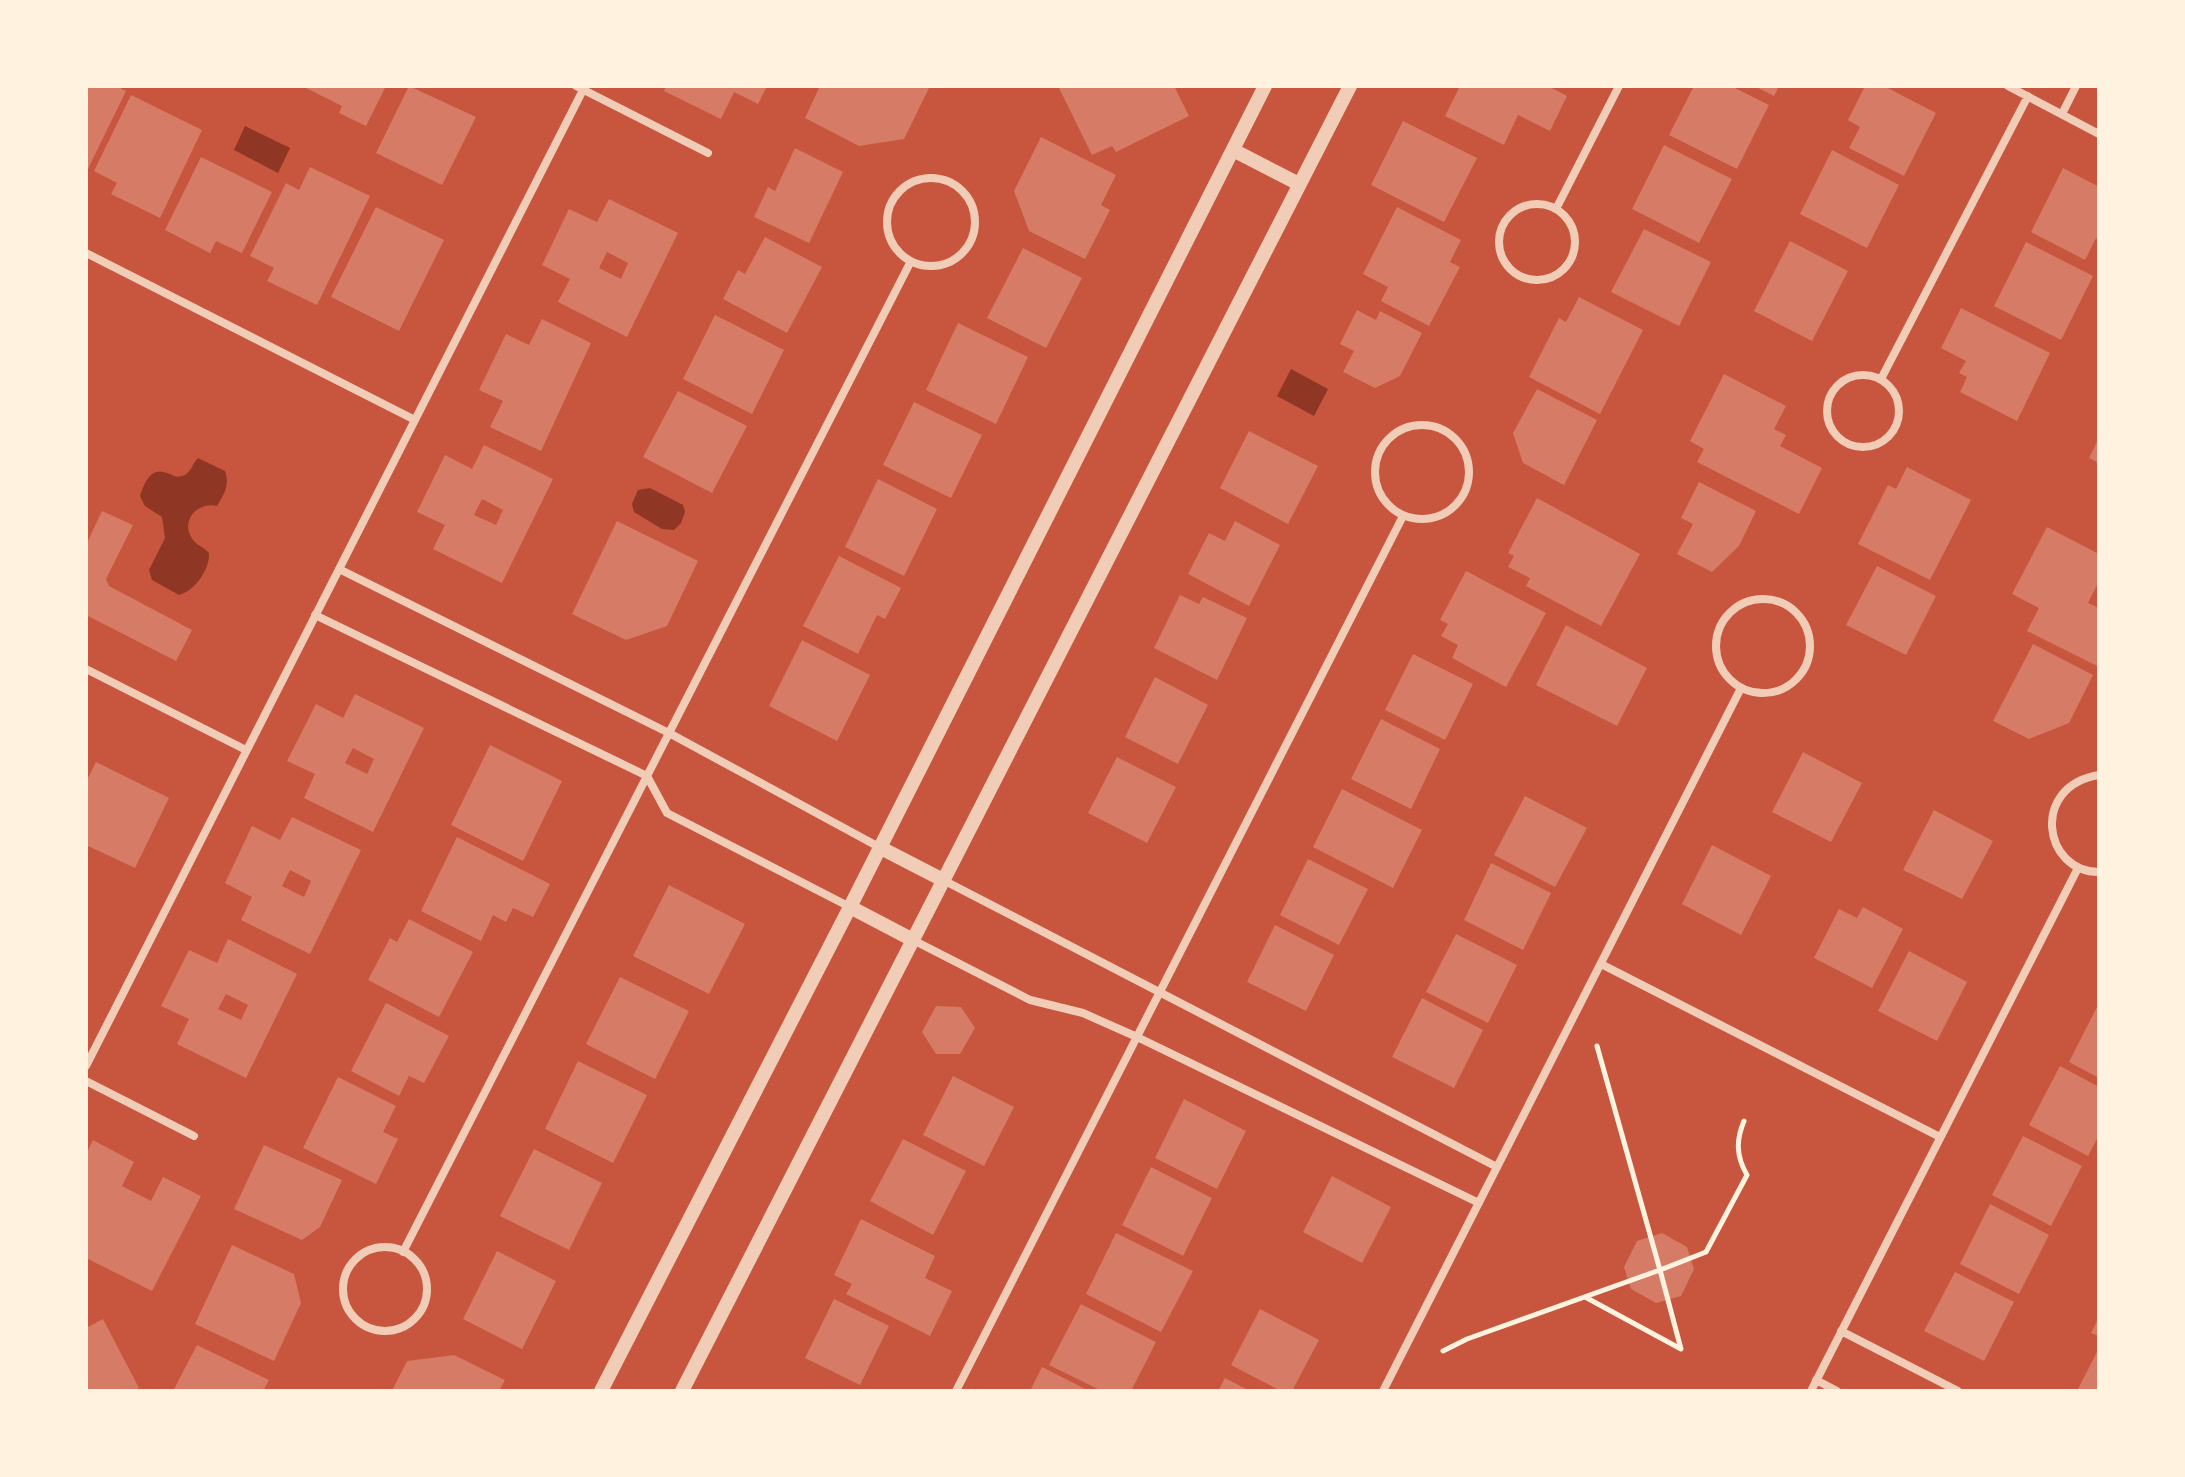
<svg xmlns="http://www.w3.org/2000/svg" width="2185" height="1477" viewBox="0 0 2185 1477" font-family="Barlow,sans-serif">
  <rect width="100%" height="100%" fill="#c8553d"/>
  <path fill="#8f3625" d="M245 126 290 148 278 173 234 150Z
    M1291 369 1328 389 1314 416 1277 396Z
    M198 458 225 471C230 485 224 494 217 506 198 501 179 521 193 540 198 546 204 547 209 553 210 569 195 591 179 595L152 580 149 570 165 538 162 517 145 506 140 496C145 481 151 465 170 474 175 476 176 478 182 476 191 474 192 464 198 458Z
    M650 488 683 505 685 512 681 523 674 530 662 529 634 512 632 504 638 490Z"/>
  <path fill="#d67c66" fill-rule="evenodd" d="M86 86H116L126 91 86 173Z
    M302 86H386L366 126 339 113 342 106Z
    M409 86 476 117 442 185 376 153Z
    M666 86H767L758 104 734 92 721 119 664 91Z
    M820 86H930L904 139 859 146 805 118Z
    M1058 86H1174L1189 116 1116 152 1112 146 1092 155Z
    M1460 86H1548L1567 96 1550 131 1518 115 1504 145 1445 116Z
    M1694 86H1731L1769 105 1737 169 1669 135Z
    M1754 86H1779L1774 96Z
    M1865 86H1884L1936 113 1904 176 1849 148 1860 127 1848 120Z
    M131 95 202 130 160 218 111 194 117 183 94 171Z
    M1403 121 1477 158 1444 222 1371 185Z
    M1041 137 1116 175 1101 205 1110 210 1085 259 1029 231 1014 191Z
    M1664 145 1732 179 1699 243 1632 209Z
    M795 148 843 172 809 243 754 217 768 187 775 191Z
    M1832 150 1899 185 1867 248 1800 214Z
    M201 157 272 192 242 253 216 241 210 253 165 230Z
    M310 167 370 196 317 305 267 281 274 268 250 256 286 183 299 190Z
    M2063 168 2099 187V240L2096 238 2085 260 2031 232Z
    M609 199 678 233 627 337 558 302 570 279 542 265 569 209 597 222ZM607 252 628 263 621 279 599 268Z
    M376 207 444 240 399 331 331 297Z
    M1397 207 1461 240 1450 262 1460 267 1429 326 1381 301 1388 287 1363 274Z
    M1644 229 1711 262 1679 326 1611 292Z
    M765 237 822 267 787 333 723 299 738 270 745 274Z
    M1790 241 1848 271 1812 341 1754 311Z
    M2026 242 2093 276 2061 340 1994 306Z
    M1023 248 1082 278 1046 348 987 318Z
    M1579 297 1643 330 1600 414 1529 377 1559 318 1566 322Z
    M1961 308 2050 353 2017 421 1960 392 1967 377 1959 373 1966 361 1941 348Z
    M1357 310 1376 320 1380 311 1422 333 1400 376 1375 388 1343 372 1354 351 1340 344Z
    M715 315 784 350 752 414 683 379Z
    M542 319 591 343 541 451 490 427 503 401 479 390 506 334 529 345Z
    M958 323 1028 357 996 424 926 390Z
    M1724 374 1786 406 1774 429 1786 435 1780 446 1822 468 1799 514 1697 462 1704 449 1690 441Z
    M1537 389 1597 420 1564 485 1523 463 1513 433Z
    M678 391 747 426 712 493 643 457Z
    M914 402 982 435 951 498 883 465Z
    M1249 431 1318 466 1288 524 1220 488Z
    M2099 438V463L2089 458Z
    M484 445 553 479 502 583 433 549 445 525 417 512 445 455 472 469ZM482 499 503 510 496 525 474 515Z
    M1907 467 1971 500 1930 580 1858 544 1888 485 1896 489Z
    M878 479 937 509 904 576 845 547Z
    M1699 482 1756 511 1739 546 1712 572 1677 554 1693 524 1681 518Z
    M1537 498 1640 554 1601 626 1526 586 1530 578 1508 567 1514 556 1508 553Z
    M102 511 133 525 106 579 109 586 192 630 176 661 86 615V545Z
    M617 521 698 561 667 626 626 640 572 614Z
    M1235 521 1280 545 1249 606 1188 574 1209 533 1225 541Z
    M2047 527 2099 554V581L2088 603 2099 608V667L2027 631 2039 608 2012 594Z
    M839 556 901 588 885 619 877 615 858 654 803 626Z
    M1877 566 1936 596 1906 655 1846 625Z
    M1466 571 1546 613 1506 687 1452 658 1458 645 1441 636 1448 624 1440 620Z
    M1180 595 1199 604 1203 597 1247 618 1217 680 1154 648Z
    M1566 625 1647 668 1617 726 1536 685Z
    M802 640 870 675 837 741 769 706Z
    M2033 644 2093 675 2069 723 2029 739 1993 721Z
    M1413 654 1473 684 1445 740 1385 710Z
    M1155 677 1208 705 1178 764 1125 737Z
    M355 694 424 728 373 832 304 798 315 774 287 761 316 704 343 718ZM353 748 374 759 367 774 345 763Z
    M1381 719 1440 749 1411 809 1351 779Z
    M490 745 562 781 523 861 451 825Z
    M1803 752 1862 783 1831 842 1772 812Z
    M1117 757 1176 787 1147 843 1088 813Z
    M96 762 169 798 135 868 86 845V782Z
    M1342 789 1422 830 1393 888 1313 847Z
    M1525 796 1587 828 1555 887 1494 855Z
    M1934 810 1993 841 1962 899 1903 870Z
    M292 817 361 850 310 954 241 920 252 897 225 883 252 826 280 840ZM290 870 311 881 304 897 282 886Z
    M457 837 550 884 533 917 513 908 506 922 493 915 481 941 421 911Z
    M1712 845 1771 876 1741 935 1682 904Z
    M1308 859 1368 889 1339 945 1280 915Z
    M1491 863 1551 893 1523 950 1464 920Z
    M669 885 745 924 709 994 633 956Z
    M1863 907 1903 929 1872 988 1814 958 1839 909 1857 918Z
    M409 919 473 952 439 1017 368 980 390 938 397 942Z
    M1275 925 1334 955 1306 1011 1247 982Z
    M1456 934 1517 965 1488 1023 1426 992Z
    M228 939 297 974 246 1078 177 1044 189 1019 161 1006 189 950 217 963ZM226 994 248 1005 241 1020 218 1009Z
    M1909 951 1967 982 1937 1041 1878 1011Z
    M620 977 689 1011 655 1079 586 1044Z
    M1422 998 1483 1030 1454 1088 1392 1057Z
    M386 1003 449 1036 424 1083 409 1076 399 1096 351 1071Z
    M2099 1003V1078L2069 1062Z
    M936 1006 961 1007 975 1028 960 1054H936L922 1032Z
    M578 1061 647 1095 613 1163 545 1129Z
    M2060 1066 2099 1087V1135L2088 1156 2029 1125Z
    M953 1076 1014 1107 984 1166 923 1135Z
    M338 1077 396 1106 383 1132 398 1139 376 1184 303 1148Z
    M1184 1099 1246 1131 1217 1189 1155 1158Z
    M2023 1136 2082 1166 2051 1226 1992 1195Z
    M903 1139 966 1171 933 1235 870 1201Z
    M93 1140 134 1162 122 1186 151 1201 163 1177 201 1196 152 1291 86 1258V1154Z
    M264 1145 342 1180 320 1227 302 1240 234 1209Z
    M534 1149 602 1183 569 1250 500 1216Z
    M1151 1167 1212 1198 1183 1256 1122 1225Z
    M1332 1176 1391 1207 1362 1263 1303 1232Z
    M1990 1204 2049 1235 2019 1294 1960 1264Z
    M861 1219 935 1256 925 1278 952 1291 930 1336 846 1294 852 1284 834 1275Z
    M1116 1233 1193 1271 1161 1332 1086 1294Z
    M1662 1233 1687 1247 1694 1269 1681 1296 1656 1303 1631 1289 1624 1267 1637 1241Z
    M232 1245 294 1274 301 1303 274 1361 195 1324Z
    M497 1251 556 1281 522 1349 463 1319Z
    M1955 1272 2014 1302 1984 1361 1924 1331Z
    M834 1299 889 1326 860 1385 805 1358Z
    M1081 1304 1156 1342 1131 1391H1102L1049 1365Z
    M1260 1309 1319 1340 1292 1391H1281L1231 1365Z
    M2099 1317V1336L2091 1333Z
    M103 1319 139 1388 132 1391H86V1328Z
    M197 1345 269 1380 263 1391H173Z
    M2099 1348V1391H2077Z
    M454 1355 505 1380 499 1391H392L407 1361Z
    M1042 1367 1089 1391H1030Z
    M1225 1378 1250 1391H1218Z"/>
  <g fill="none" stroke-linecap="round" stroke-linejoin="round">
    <path stroke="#fff3e0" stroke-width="5" d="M1585 1297 1681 1349 1660 1270 1706 1252 1747 1175C1736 1156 1736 1140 1744 1121
      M1443 1351 1467 1339 1660 1270 1597 1046"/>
    <path stroke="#f1ccb7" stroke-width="8" d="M576 86 708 153
      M2008 86 2099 134
      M2062 114 2076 86
      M887 222a44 44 0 1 1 88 0a44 44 0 1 1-88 0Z
      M1499 242a38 38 0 1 1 76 0a38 38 0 1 1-76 0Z
      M1556 209 1619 86
      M86 253 415 420
      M1827 411a36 36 0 1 1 72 0a36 36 0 1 1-72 0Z
      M1881 379 2028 96
      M1375 472a47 47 0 1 1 94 0a47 47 0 1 1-94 0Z
      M339 569 669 733 879 847
      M1716 646a47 47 0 1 1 94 0a47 47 0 1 1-94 0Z
      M315 615 647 776 667 813 850 907
      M86 669 246 750
      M2099 775C2030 786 2043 872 2099 872
      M943 880 1497 1167
      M913 940 1030 1000 1083 1013 1137 1037 1479 1203
      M1601 964 1940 1137
      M86 1066 583 90
      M86 1081 194 1136
      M343 1289a42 42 0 1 1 84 0a42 42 0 1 1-84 0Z
      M403 1252 911 261
      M1841 1331 1958 1391
      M1816 1380 1837 1391
      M956 1391 1403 516
      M1383 1391 1741 688
      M1811 1391 2078 868"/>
    <path stroke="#f1ccb7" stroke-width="14" d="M1233 150 1299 184
      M879 847 943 880
      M850 907 913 940
      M601 1391 850 907 1265 86
      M682 1391 1350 86"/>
  </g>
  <rect width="2185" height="1477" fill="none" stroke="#fff3e0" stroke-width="176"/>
</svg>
